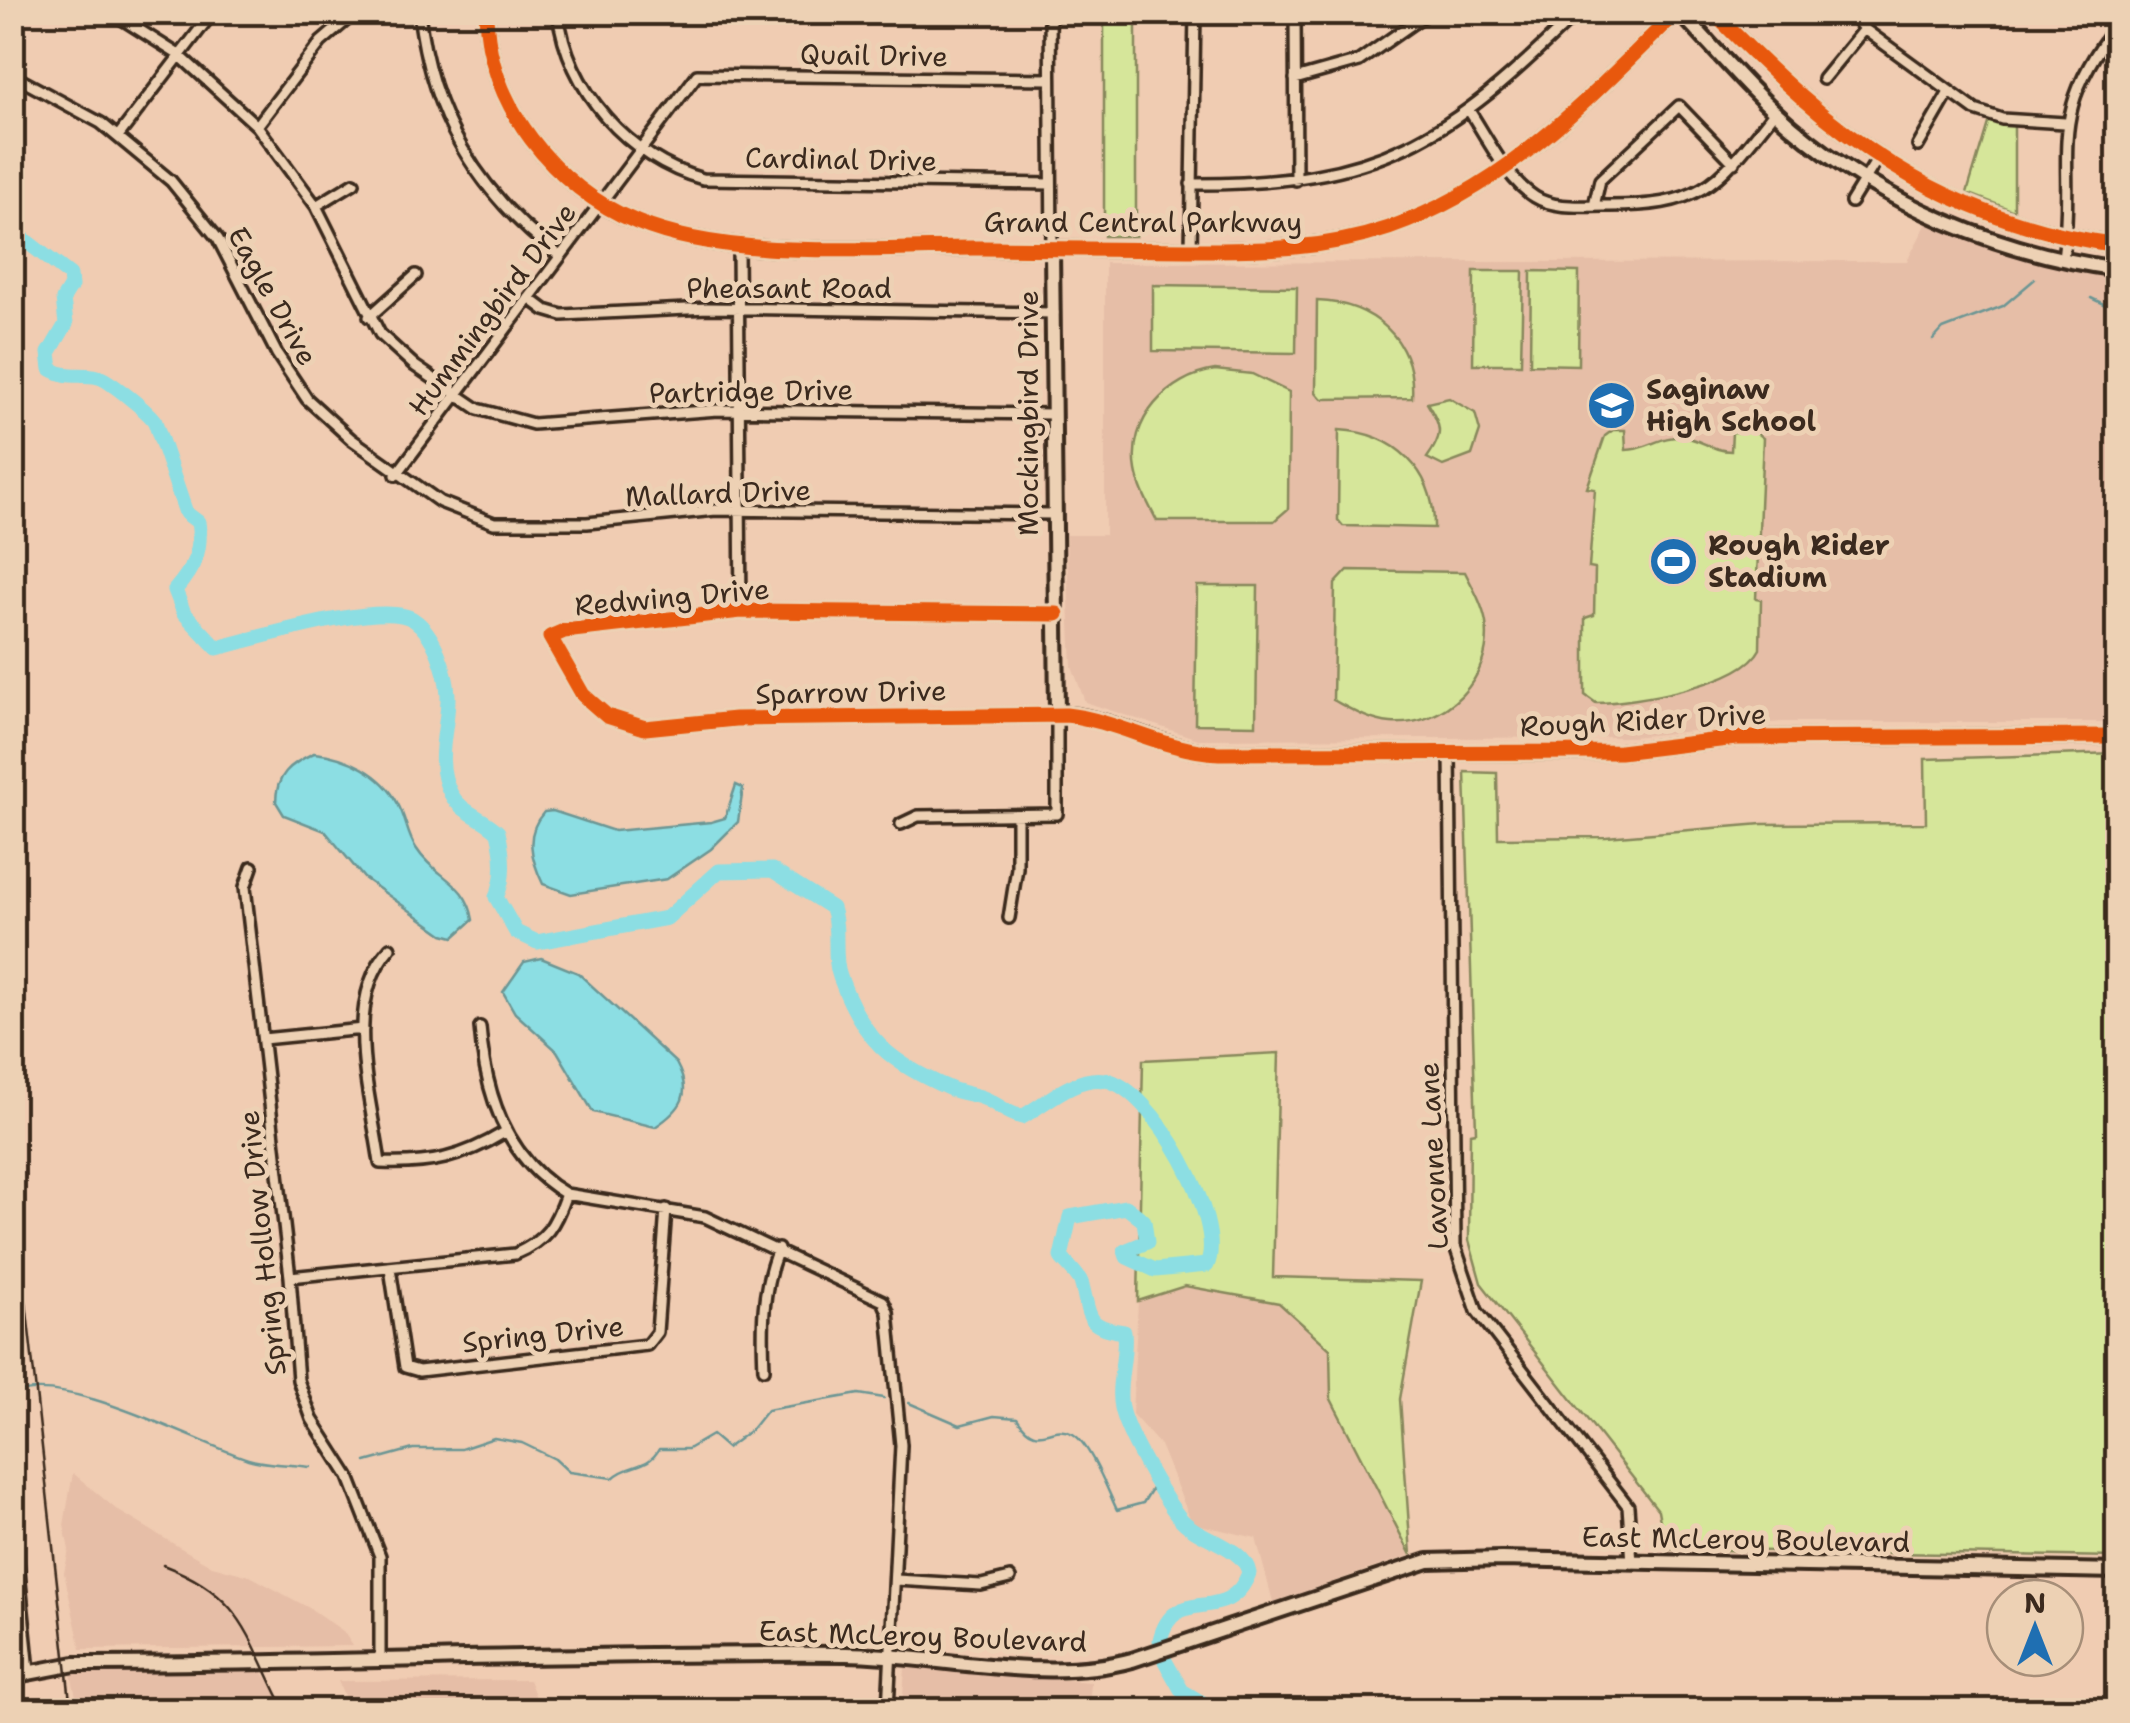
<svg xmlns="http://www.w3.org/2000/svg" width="2130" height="1723" viewBox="0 0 2130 1723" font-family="'Shantell Sans',sans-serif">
  <rect width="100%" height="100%" fill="#f0ccb2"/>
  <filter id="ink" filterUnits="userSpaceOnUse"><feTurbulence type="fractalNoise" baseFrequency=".01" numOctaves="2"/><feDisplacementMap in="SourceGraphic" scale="20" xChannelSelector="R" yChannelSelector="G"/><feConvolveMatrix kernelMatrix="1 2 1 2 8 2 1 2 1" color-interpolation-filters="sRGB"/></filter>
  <g filter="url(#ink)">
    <path fill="#e6bea7" d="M1928 221 2036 261 2117 276V722H1782L1632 737 1198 739 1085 702 1072 666 1066 535H1105V263L1907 261Z
      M1185 1285 1279 1303 1330 1350 1331 1399 1411 1555 1273 1602 1256 1538 1192 1523 1160 1445 1132 1414 1138 1301Z
      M73 1473 117 1510 179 1547 212 1566 250 1576 311 1609 343 1631 353 1646 81 1649 64 1573 69 1550 64 1525Z
      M905 1668 1091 1682 1089 1710H902Z
      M261 1670 289 1710H79L71 1674Z
      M529 1680 541 1710H350L338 1681Z"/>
    <path fill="#d6e69a" stroke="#88885c" stroke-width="2.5" d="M1104 13H1136V236H1104Z
      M1989 120 2014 126V211L1967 193Z
      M1474 271H1523L1521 364H1473Z
      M1531 271 1579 272 1578 365 1530 364Z
      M1153 285 1297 287 1296 353 1153 351Z
      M1317 301C1373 303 1416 339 1412 398L1322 399 1316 392Z
      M1215 370 1252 374 1289 392 1288 509 1274 521H1157C1149 505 1139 488 1136 470 1127 420 1168 377 1215 370Z
      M1449 398 1475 413 1480 431 1472 455 1443 466 1427 458C1444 434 1442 428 1427 403Z
      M1339 430C1395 433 1435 470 1434 528L1343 526 1338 520Z
      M1613 430H1625L1626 450C1647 450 1661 435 1683 437 1701 439 1712 451 1731 451L1732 432H1755L1763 438 1756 599 1761 600 1760 649C1742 685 1634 702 1596 703L1585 695V618L1594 615 1595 569 1589 568 1595 489 1587 488 1605 436Z
      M1348 570 1465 572C1473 588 1483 605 1486 623 1494 678 1445 727 1391 723 1370 721 1352 710 1333 700L1335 584Z
      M1197 586H1258L1256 725 1195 724Z
      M2117 753V1557L1665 1549 1658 1510 1481 1283 1469 1240 1470 1133 1476 1132 1465 772 1497 773 1498 838 1606 837 1762 824 1926 823 1925 759Z
      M1279 1053 1273 1277 1421 1281 1400 1399 1411 1555 1331 1399 1330 1349 1279 1303 1185 1286 1138 1301 1143 1060Z"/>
    <path fill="#8cdee3" stroke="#6c9694" stroke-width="2.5" d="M314 753C347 756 383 774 398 804 406 818 407 835 416 848 434 877 467 881 473 920L454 937 443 934 364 878 325 831 284 815 276 802C276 775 290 764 314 753Z
      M736 785 743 788 738 822 711 849 667 879 571 894 543 884C531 859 524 834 544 812L553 811 614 831 711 822 725 818Z
      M541 958 578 973 676 1063C693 1094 682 1109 655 1127L593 1112 557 1051 515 1013 503 992 524 962Z"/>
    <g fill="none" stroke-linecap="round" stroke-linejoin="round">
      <path stroke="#6c9694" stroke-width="2.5" d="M2091 298 2118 311
        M1933 340 1943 329 2003 306 2035 279
        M2112 342 2118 336
        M12 1395C64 1370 196 1443 248 1459 267 1465 290 1464 310 1467
        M909 1403 960 1425 994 1416 1017 1418C1039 1452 1049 1421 1073 1434 1090 1444 1108 1491 1117 1510L1143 1503 1158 1479
        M366 1462 413 1449H461L494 1438 522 1443 555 1459 569 1472 613 1478C628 1463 648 1470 659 1449H688L712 1435 727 1448 751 1430 767 1410 859 1394 884 1398"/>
      <path stroke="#8cdee3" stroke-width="15" d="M12 230 70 275 71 286 63 299 66 324 49 353 51 369C67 379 81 373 98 377 108 379 150 413 155 422L186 513 198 522C203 550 193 569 175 590L184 613 217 648C255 639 384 599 414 620 434 633 447 671 448 695 449 728 433 760 451 794 461 813 483 817 498 832 503 853 506 878 496 897L516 932 537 942 667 918 719 871 772 870 832 908C840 930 832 956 840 977 863 1040 890 1063 951 1089 963 1094 977 1094 988 1100 1001 1107 1007 1113 1022 1117 1046 1103 1076 1075 1105 1080 1153 1087 1227 1222 1207 1265L1155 1270 1127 1257 1125 1251 1147 1242 1144 1221 1126 1207 1070 1217 1061 1257C1067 1265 1079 1276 1081 1282 1091 1314 1082 1327 1124 1332 1127 1357 1116 1385 1121 1408 1126 1433 1163 1497 1179 1517 1196 1539 1245 1546 1249 1573 1227 1629 1174 1581 1160 1640
        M1165 1661 1182 1691 1214 1710"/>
      <defs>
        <path id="street" d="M111 12 179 55 257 126 316 206 380 334 415 366 478 409 533 424 718 410 1054 414
          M419 12C430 115 478 194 560 256
          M558 12C567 90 629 159 703 179L1051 184
          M1050 12 1052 249
          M1295 12 1296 180
          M1851 12 1864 29 1975 110 2002 119 2065 123
          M12 41 14 12
          M12 75 101 123 171 181 218 239 277 354 307 399 351 439 440 502 494 523H587L716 510 1054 514
          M1295 79 1359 61 1429 12
          M1823 79 1864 29
          M1470 112C1488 139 1507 180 1535 197 1554 209 1582 206 1604 206 1703 207 1716 186 1775 111
          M257 126 321 42 356 12
          M119 135 213 12
          M1918 146 1948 94
          M1191 184C1381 185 1446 141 1578 12
          M1851 202 1878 158
          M316 206 354 183
          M1594 206 1600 180 1679 106 1734 163
          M738 246 741 611
          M1191 249 1195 12
          M2063 259C2077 152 2042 120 2118 23
          M529 298 545 310 562 315 708 308 1054 313
          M369 317 416 275
          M396 475 697 75 1050 79
          M1450 751 1455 1246 1477 1311 1628 1506 1632 1563
          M901 824 918 816 1057 814V714L735 719 645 728 607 716 583 695 550 637 564 631 741 611 1057 614
          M252 867 245 887 290 1277 298 1380 312 1419 349 1477 380 1556V1659
          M1009 918 1017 868V815
          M390 948C341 1003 371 1097 380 1163 430 1165 462 1158 505 1132
          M480 1027C485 1094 506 1159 566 1194L705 1217 883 1301 888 1312 901 1445 888 1710
          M263 1039 363 1029
          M390 1268 405 1367 419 1371 647 1345 657 1332 666 1209
          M290 1277 515 1254C547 1240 555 1225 566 1194
          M764 1369C762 1326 762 1289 778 1249
          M12 1503 29 1671
          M896 1580 981 1585 1010 1578"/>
        <path id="secondary" d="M486 12C487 104 555 188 637 222 732 262 879 247 982 248 1050 249 1119 249 1187 250 1256 250 1322 251 1389 228 1511 185 1586 100 1677 12
          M1680 12C1717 51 1752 93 1792 127 1884 205 1999 253 2118 269
          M1713 12C1833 136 1940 221 2118 245
          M1052 249 1057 714C1114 716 1162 751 1219 753L1620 752 1736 738 2118 736
          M12 1676 75 1664C332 1664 589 1652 846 1654 937 1655 1045 1684 1132 1660L1428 1561 1501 1559 2118 1571"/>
      </defs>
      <use href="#street" stroke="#3b2a1e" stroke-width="16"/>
      <use href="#secondary" stroke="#3b2a1e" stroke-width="20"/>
      <use href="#street" stroke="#edd1b4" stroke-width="9"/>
      <use href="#secondary" stroke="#edd1b4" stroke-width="12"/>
      <path stroke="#3b2a1e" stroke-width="2.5" d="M12 1175 71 1710
        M163 1565C247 1597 247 1639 285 1710"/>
      <defs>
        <path id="cycleway" d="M486 12C487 104 555 188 637 222 732 262 879 247 982 248 1050 249 1119 249 1187 250 1256 250 1322 251 1389 228 1511 185 1586 100 1677 12
          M1713 12C1833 136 1940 221 2118 245
          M1057 614 741 611 564 631 550 637 583 695 607 716 645 728 735 719 1066 715C1120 721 1164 751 1219 753L1620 752 1736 738 2118 736"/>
      </defs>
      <use href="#cycleway" stroke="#edd1b4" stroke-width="21"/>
      <use href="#cycleway" stroke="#e8590c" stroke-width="15"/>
    </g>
  </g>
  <defs>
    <symbol id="school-disc" viewBox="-11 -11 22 22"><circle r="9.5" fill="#1f6fb2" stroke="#edd1b4"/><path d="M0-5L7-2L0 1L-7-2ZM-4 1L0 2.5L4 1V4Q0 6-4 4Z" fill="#fff"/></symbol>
    <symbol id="stadium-disc" viewBox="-11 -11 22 22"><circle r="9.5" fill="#1f6fb2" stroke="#edd1b4"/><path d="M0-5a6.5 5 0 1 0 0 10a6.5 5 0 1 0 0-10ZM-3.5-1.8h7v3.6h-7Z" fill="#fff"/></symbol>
  </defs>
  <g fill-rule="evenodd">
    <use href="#school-disc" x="1584" y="378" width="55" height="55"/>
    <use href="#stadium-disc" x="1646" y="534" width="55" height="55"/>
  </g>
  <g text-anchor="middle" stroke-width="10" stroke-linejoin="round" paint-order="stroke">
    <g font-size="28" fill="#3b2a1e" stroke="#edd1b4">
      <text transform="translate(874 55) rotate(1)" y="10">Quail Drive</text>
      <text transform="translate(841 159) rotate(1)" y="10">Cardinal Drive</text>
      <text x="1143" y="232">Grand Central Parkway</text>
      <text x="789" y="298">Pheasant Road</text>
      <text transform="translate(273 296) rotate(61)" y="10">Eagle Drive</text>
      <text transform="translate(492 309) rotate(-53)" y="10">Hummingbird Drive</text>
      <text transform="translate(751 391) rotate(-1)" y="10">Partridge Drive</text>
      <text transform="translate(1028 413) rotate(-90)" y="10">Mockingbird Drive</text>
      <text transform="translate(718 493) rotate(-2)" y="10">Mallard Drive</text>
      <text transform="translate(672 597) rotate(-5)" y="10">Redwing Drive</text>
      <text transform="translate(851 692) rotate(-1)" y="10">Sparrow Drive</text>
      <text transform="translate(1643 720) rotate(-3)" y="10">Rough Rider Drive</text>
      <text transform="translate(1433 1156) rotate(-93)" y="10">Lavonne Lane</text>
      <text transform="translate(262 1243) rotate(-96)" y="10">Spring Hollow Drive</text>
      <text transform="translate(543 1334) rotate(-6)" y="10">Spring Drive</text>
      <text transform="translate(1746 1539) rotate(1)" y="10">East McLeroy Boulevard</text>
      <text transform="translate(923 1636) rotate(2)" y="10">East McLeroy Boulevard</text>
    </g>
    <g font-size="28" font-weight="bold" fill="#3b2a1e" stroke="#edd1b4" text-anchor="start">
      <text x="1646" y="399">Saginaw<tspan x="1646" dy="32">High School</tspan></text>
      <text x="1708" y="555">Rough Rider<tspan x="1708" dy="32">Stadium</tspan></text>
    </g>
  </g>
  <rect width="2130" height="1723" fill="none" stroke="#edd1b4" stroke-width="50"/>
  <rect x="25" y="25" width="2080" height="1673" fill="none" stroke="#3b2a1e" stroke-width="4" filter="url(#ink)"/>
  <g transform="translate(2035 1628)"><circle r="48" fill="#edd1b4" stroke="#a68e78" stroke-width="2.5"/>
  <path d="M0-8L18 38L0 25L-18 38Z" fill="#1f6fb2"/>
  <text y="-15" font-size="28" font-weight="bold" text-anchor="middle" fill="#3b2a1e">N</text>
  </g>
</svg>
